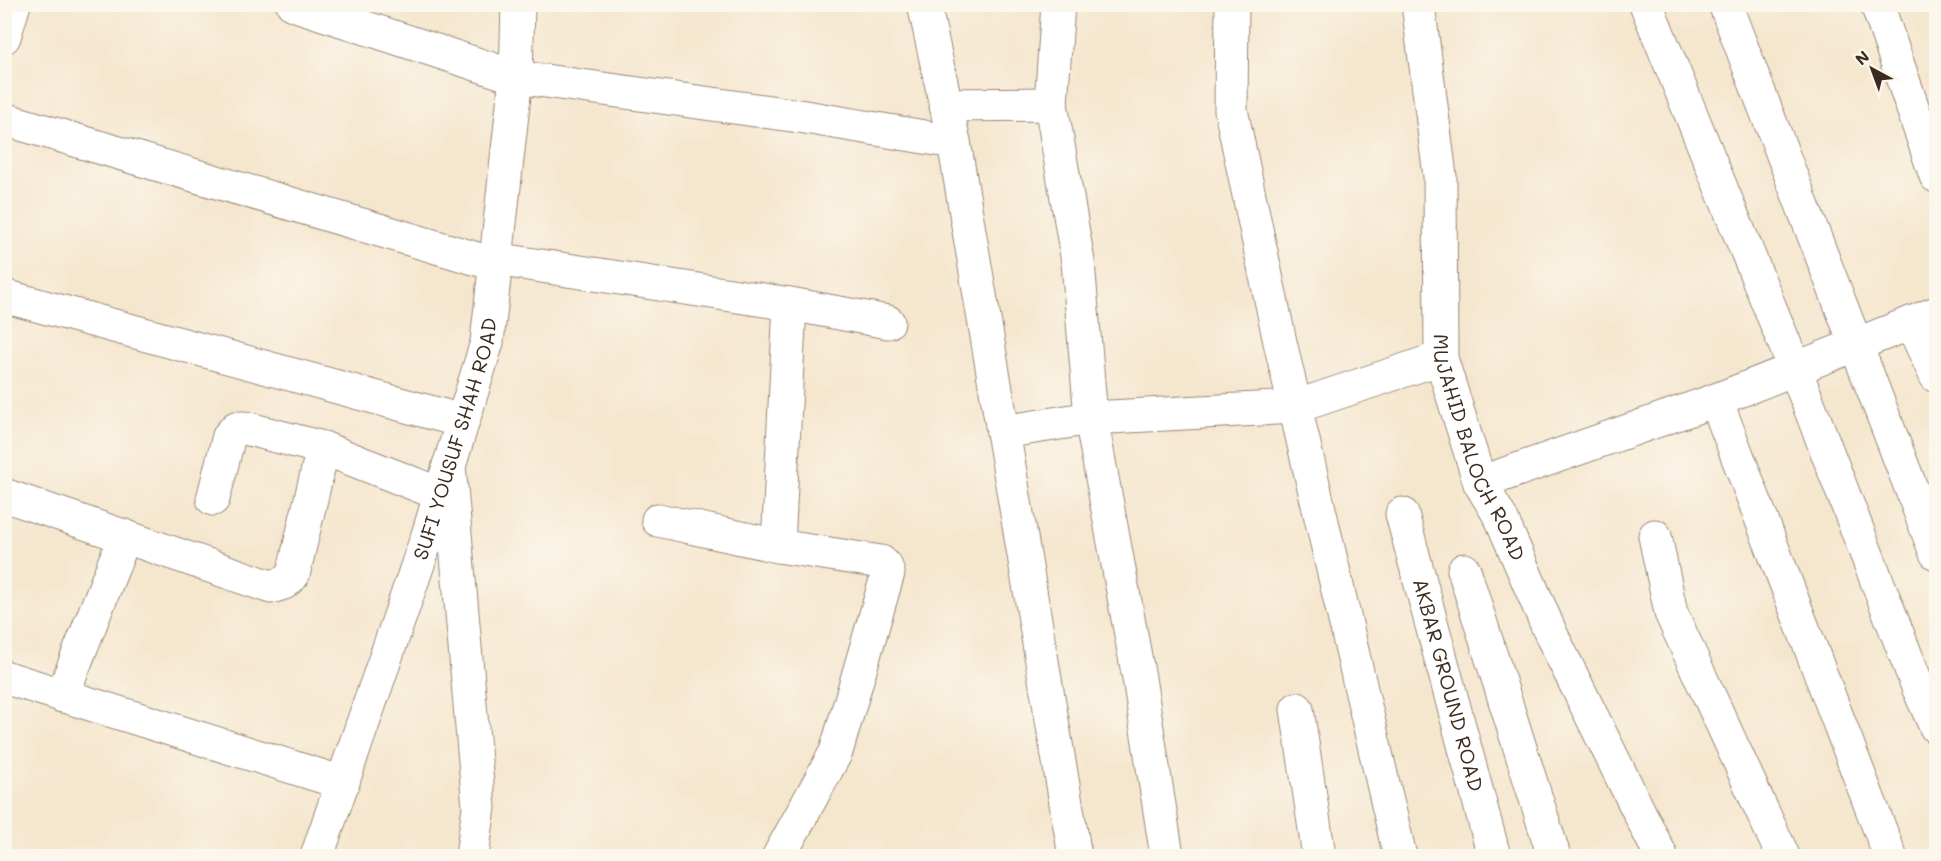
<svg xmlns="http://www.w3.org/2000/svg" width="1941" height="861" viewBox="0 0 1941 861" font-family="Mali,sans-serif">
  <rect width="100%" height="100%" fill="#fbf7ec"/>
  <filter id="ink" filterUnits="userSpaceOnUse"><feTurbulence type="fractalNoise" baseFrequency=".0167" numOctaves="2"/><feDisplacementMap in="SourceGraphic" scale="12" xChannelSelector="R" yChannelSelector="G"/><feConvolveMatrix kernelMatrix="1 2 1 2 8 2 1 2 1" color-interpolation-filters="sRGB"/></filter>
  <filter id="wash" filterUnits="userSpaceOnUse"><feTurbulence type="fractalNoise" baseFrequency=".008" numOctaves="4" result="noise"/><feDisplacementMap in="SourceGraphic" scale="24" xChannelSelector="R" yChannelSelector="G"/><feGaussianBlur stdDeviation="1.35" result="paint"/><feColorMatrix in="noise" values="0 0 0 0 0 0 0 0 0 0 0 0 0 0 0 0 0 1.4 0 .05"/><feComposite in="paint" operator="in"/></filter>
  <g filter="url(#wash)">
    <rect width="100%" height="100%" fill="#f5e6ce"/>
  </g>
  <g filter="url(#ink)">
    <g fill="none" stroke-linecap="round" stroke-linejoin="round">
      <defs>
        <g id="minor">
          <path d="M293 4 516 77 799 116 954 142"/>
          <path d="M924 4 954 142 1075 856"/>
          <path d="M1058 4 1051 104 1078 262 1091 418 1139 678 1167 856"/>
          <path d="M1232 4 1231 110 1280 342 1400 856"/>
          <path id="s1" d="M1418 4 1440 176 1441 358 1480 483 1501 518 1551 634 1661 856"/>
          <path d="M1646 4 1795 369 1918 687 1936 727"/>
          <path d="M1725 4 1936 553"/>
          <path d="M1877 4 1936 176"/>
          <path d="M4 37 14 4"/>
          <path d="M946 105 1051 104"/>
          <path d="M4 119 494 264"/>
          <path d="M495 259 790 304 888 322"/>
          <path d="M4 296 462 421"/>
          <path d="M1912 324 1936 376"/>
          <path d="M1716 400 1890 856"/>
          <path d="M1003 432 1091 418 1295 407 1441 358"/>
          <path d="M449 465 479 807 472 856"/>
          <path d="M1480 483 1716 400 1936 313"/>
          <path d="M4 495 271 587 284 583 293 575 323 448"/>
          <path d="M213 499 229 436 236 428H245L323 448 440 494"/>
          <path id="s2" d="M1402 514 1494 856"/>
          <path d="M658 520 778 546 881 562 886 567 888 573 836 752 779 856"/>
          <path d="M1655 536 1671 613 1783 856"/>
          <path d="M778 546 790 304"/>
          <path d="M1464 570 1554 856"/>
          <path d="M4 677 343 783"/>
          <path d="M62 696 125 536"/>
          <path d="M1297 709 1319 856"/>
        </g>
        <g id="secondary">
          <path id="s3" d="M317 856 428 535 487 342 516 77 518 4"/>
        </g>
      </defs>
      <use href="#minor" stroke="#988876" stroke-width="35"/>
      <use href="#secondary" stroke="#988876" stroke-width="35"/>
      <use href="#minor" stroke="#fff" stroke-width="33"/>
      <use href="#secondary" stroke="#fff" stroke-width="33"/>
    </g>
  </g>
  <g text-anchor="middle" stroke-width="4.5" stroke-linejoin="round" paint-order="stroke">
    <g font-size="20" fill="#3b2a1e" stroke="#fbf7ec">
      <text dy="7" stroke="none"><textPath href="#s3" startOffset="440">SUFI YOUSUF SHAH ROAD</textPath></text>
      <text dy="7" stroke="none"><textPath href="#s1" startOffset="452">MUJAHID BALOCH ROAD</textPath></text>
      <text dy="7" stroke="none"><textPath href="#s2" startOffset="177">AKBAR GROUND ROAD</textPath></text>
    </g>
  </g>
  <rect width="1941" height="861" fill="none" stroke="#fbf7ec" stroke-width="24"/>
  <g transform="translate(1872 69) rotate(319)" stroke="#fbf7ec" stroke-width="4.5" paint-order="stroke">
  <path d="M0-4.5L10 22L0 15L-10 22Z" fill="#3b2a1e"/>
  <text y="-9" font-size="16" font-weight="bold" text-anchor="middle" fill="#3b2a1e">N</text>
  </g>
</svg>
